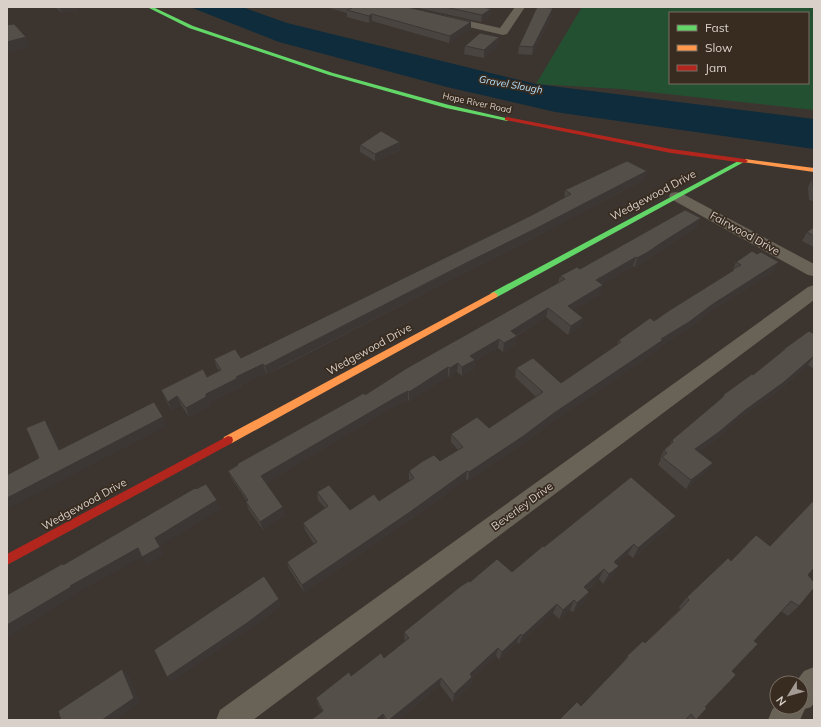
<svg xmlns="http://www.w3.org/2000/svg" width="821" height="727" viewBox="0 0 821 727" font-family="Mulish,sans-serif">
  <rect width="100%" height="100%" fill="#3c352f"/>
  <path fill="#245032" fill-rule="evenodd" d="M582 7H814V110L621 89 536 84ZM670 13H808V83H670Z"/>
  <path fill="#0e2c3c" d="M190 7H242L287 23 536 84 814 119V149L555 112 447 87 279 42Z"/>
  <g fill="none" stroke-linecap="round" stroke-linejoin="round">
    <path fill="#696257" fill-rule="evenodd" d="M390 7H407L500 28 515 7H525L507 34 503 35 392 9Z
      M676 192 681 193 814 264V276L808 275 671 199 669 196 671 193Z
      M814 285V300L253 720H216L220 710 808 287Z
      M814 667V703L811 707 805 709 800 720H768L772 710 777 703V707H801V683H795L804 671Z"/>
    <path fill="#63d668" fill-rule="evenodd" d="M147 7H153L193 26 333 73 449 105 510 119 507 121 446 108 329 75 189 28Z
      M742 159 745 161 744 162 497 297 494 298 490 295 491 293Z"/>
    <path fill="#ff974d" fill-rule="evenodd" d="M745 159 814 168V172L743 162 742 161Z
      M494 292 498 295 497 297 232 443 228 444 224 443 223 440 224 437Z"/>
    <path fill="#b3261e" fill-rule="evenodd" d="M507 117 671 149 745 159 748 161 745 163 671 153 505 120V118Z
      M228 436 232 437 233 440 232 443 7 565V554Z"/>
  </g>
  <path fill="#494440" d="M55 7H76L77 10 62 13Z
    M326 7H407L471 22V29L449 43 372 21 369 23 347 17V13Z
    M414 7H492L489 9H491L490 16 481 22Z
    M552 15 532 55 518 54 519 46Z
    M499 37 498 45 484 58 464 54 465 46Z
    M360 145 401 150 375 161 360 152Z
    M812 179H814V201L809 200 808 187Z
    M644 180 531 239 469 270 282 367 267 374 266 373 240 385 241 387 210 402V406L189 417 181 405 172 411 165 399 161 390 207 377 219 371 217 368 214 359 241 358 288 335 534 214 564 198 565 190Z
    M701 218 697 227 658 252 645 261 635 267 633 266 602 284 601 294 573 310 583 318 581 327 568 335 546 317 517 336 515 345 503 352 498 348 475 361 474 369 462 376 457 372 449 377 448 376 409 401 408 400 398 404 266 483 285 515 263 530 249 510 246 502 247 501 232 479 228 471 238 466 237 464 365 395 558 283 560 276 580 269Z
    M814 227V247L802 241 807 232Z
    M736 262 774 271 708 313 685 331 660 346 659 349 552 422 520 446 468 480 466 479 410 520 304 592 289 569 287 562 314 544 305 530 303 523 325 508 318 500 317 492 350 510 379 501 410 481 409 479V471L440 461 458 450 451 442V434L489 428 536 397 515 377 516 368 561 383 617 345 619 340 654 321 732 271Z
    M814 334V369L808 365 778 391 739 419 714 441 698 452 713 463 707 471 686 489 658 465 661 459H660L664 450 669 446 672 440 721 399 723 395 753 375 782 352 784 349Z
    M669 527 633 558 628 554 617 564 613 576 603 584 599 579 587 590 589 592 584 602 573 612 570 610 559 619 553 613 519 644 517 642 499 660 496 656 472 678 471 685 453 702 440 685 398 720H311L322 711 318 705 316 698 351 676 384 658 405 642 404 632 470 582 512 572 544 547Z
    M770 546 808 575 799 606 788 616 781 611 754 641 696 720H560L577 702 581 706 621 665 627 656 645 643 680 609 679 607 687 597 731 561Z"/>
  <path fill="#3c3734" d="M59 7H76L77 10 62 13Z
    M482 7H492L482 14Z
    M553 8 552 15 532 55 533 47Z
    M491 9 490 16 481 22 482 15Z
    M372 14V21L369 23V16Z
    M471 22V29L449 43 450 36Z
    M26 37 30 47 7 53V42Z
    M499 37 498 45 484 58V50Z
    M400 142 401 150 375 161V154Z
    M647 171 644 180 531 239 469 270 267 374 265 366Z
    M701 218 697 227 658 252 645 261 635 267 637 258Z
    M636 257 633 266 594 289 596 280Z
    M779 262 774 271 708 313 685 331 660 346 659 349 552 422 520 446 468 480 469 472 713 304Z
    M603 285 601 294 565 315 568 306Z
    M548 308 546 317 510 340 511 331Z
    M583 318 581 327 568 335 571 326Z
    M517 336 515 345 503 352 504 343Z
    M499 339 498 348 475 361 474 369 462 376V367L470 356Z
    M814 356 808 365 778 391 739 419 714 441 690 458 695 449Z
    M458 363 457 372 449 377 450 368Z
    M263 364 266 373 240 385 241 387 210 402V406L189 417 186 408 206 394 236 377Z
    M448 367V376L409 401V392Z
    M408 391V400L398 404 263 485 261 476 398 396Z
    M177 396 181 405 172 411 168 402Z
    M163 417 167 426 7 509V498Z
    M45 420 51 428 65 458 59 450Z
    M713 463 707 471 686 489 691 480Z
    M467 471 466 479 410 520 304 592 302 585Z
    M217 500 221 509 160 546 164 555 147 565 142 557 155 538Z
    M283 507 285 515 263 530 260 522Z
    M676 516 669 527 633 558 638 548Z
    M634 544 628 554 609 572 614 562Z
    M138 548 144 556 77 593 78 594 14 633V634L7 638V625L70 586Z
    M619 566 613 576 603 584 609 574Z
    M604 569 599 579 579 596 584 587Z
    M589 592 584 602 573 612 577 603Z
    M279 599 282 606 250 629 172 682 167 677Z
    M574 600 570 610 559 619 563 610Z
    M557 604 553 613 519 644 522 636Z
    M521 634 517 642 499 660 502 652Z
    M498 648 496 656 472 678 471 685 453 702 454 694 470 674Z
    M122 669 129 675 140 703 116 720H102Z
    M441 678 440 685 398 720H389Z
    M383 714 384 720H376Z"/>
  <path fill="#554f4a" stroke="#3c3734" d="M349 7H407L471 22 450 36 372 14 369 16 347 10 352 8Z
    M445 7H483L491 9 482 15Z
    M537 7 553 8 533 47 519 46Z
    M14 24 26 37 7 42V25Z
    M480 33 499 37 484 50 465 46Z
    M381 131 400 142 375 154 360 145Z
    M627 161 647 171 533 230 470 261 280 358 265 366 263 364 236 377 238 378 206 394V397L186 408 177 396 168 402 161 390 203 369 207 377 221 370 214 359 235 349 241 358 288 335 534 214 571 194 565 190Z
    M812 179H814V192Z
    M685 210 701 218 661 243 648 252 637 258 636 257 596 280 603 285 568 306 583 318 571 326 548 308 511 331 517 336 504 343 499 339 470 356 475 360 462 367 458 363 450 368 448 367 409 392 408 391 398 396 261 476 283 507 260 522 246 502 248 500 228 471 238 465 237 464 364 393 365 395 407 368 565 279 560 276 577 267 580 269Z
    M814 227V236L807 232Z
    M752 251 757 254 761 252 779 262 713 304 689 322 661 339 663 340 554 413 522 437 469 472 467 471 410 512 302 585 287 562 317 542 303 523 328 506 317 492 329 485 350 510 374 494 379 501 414 478 409 471 423 461 434 455 440 461 463 447 451 434 477 417 489 428 543 392 516 368 533 358 561 383 621 342 619 340 650 318 654 321 670 310 734 270 733 269 741 265 736 262Z
    M809 331 814 334V356L784 382 744 411 719 432 695 449 713 463 691 480 662 457 667 453 664 450 673 442 672 440 724 396 723 395 752 374 753 375 785 349H784Z
    M154 402 163 417 7 498V475L39 458 26 428 45 420 59 450Z
    M631 477 676 516 638 548 634 544 614 562 619 566 609 574 604 569 584 587 589 592 577 603 574 600 563 610 557 604 522 636 521 634 502 652 498 648 470 674 472 677 454 694 441 678 389 720H387L383 714 376 720H311L323 711 316 698 349 672 351 676 381 653 384 658 409 638 404 632 461 586 469 581 470 582 497 559 512 572 543 546 544 547Z
    M206 484 217 500 155 538 160 547 142 557 138 548 70 586 71 587 7 625V595L62 564 63 565 195 488 196 489Z
    M814 500V568L808 575 814 582V588L799 606 791 601 754 641 758 644 732 671 736 675 705 707 707 708 696 720 691 714 685 720H561L560 719 577 702 581 706 628 657 627 656 643 641 645 643 681 609 689 600 687 597 728 558 731 561 756 535 770 546Z
    M264 576 279 599 247 623 167 677 154 650Z
    M122 669 134 698 102 720H61L58 711Z"/>
  <g text-anchor="middle" stroke-width="3.5" stroke-linejoin="round" paint-order="stroke">
    <g font-size="9" fill="#d9d0c9" stroke="#382b1f">
      <text transform="translate(477 103) rotate(12)" y="3">Hope River Road</text>
    </g>
    <g font-size="10" font-style="italic" fill="#b1dffc" stroke="#382b1f">
      <text transform="translate(511 84) rotate(10)" y="4">Gravel Slough</text>
    </g>
    <g font-size="11" fill="#d9d0c9" stroke="#382b1f">
      <text transform="translate(653 195) rotate(-28)" y="4">Wedgewood Drive</text>
      <text transform="translate(745 233) rotate(29)" y="4">Fairwood Drive</text>
      <text transform="translate(369 349) rotate(-29)" y="4">Wedgewood Drive</text>
      <text transform="translate(84 504) rotate(-29)" y="4">Wedgewood Drive</text>
      <text transform="translate(522 506) rotate(-36)" y="4">Beverley Drive</text>
    </g>
  </g>
  <rect width="821" height="727" fill="none" stroke="#d9d0c9" stroke-width="16"/>
  <rect x="669" y="12" width="140" height="72" fill="#382b1f" stroke="#786d63"/>
  <rect x="677" y="25" width="20" height="6" fill="#63d668" stroke="#786d63"/>
  <text x="705" y="32" font-size="12" fill="#d9d0c9">Fast</text>
  <rect x="677" y="45" width="20" height="6" fill="#ff974d" stroke="#786d63"/>
  <text x="705" y="52" font-size="12" fill="#d9d0c9">Slow</text>
  <rect x="677" y="65" width="20" height="6" fill="#b3261e" stroke="#786d63"/>
  <text x="705" y="72" font-size="12" fill="#d9d0c9">Jam</text>
  <g transform="translate(789 695) rotate(233)"><circle r="19" fill="#382b1f" stroke="#786d63"/>
  <path d="M0-3L7 15L0 10L-7 15Z" fill="#a29a93"/>
  <text y="-6" font-size="11" font-weight="bold" text-anchor="middle" fill="#d9d0c9">N</text>
  </g>
</svg>
